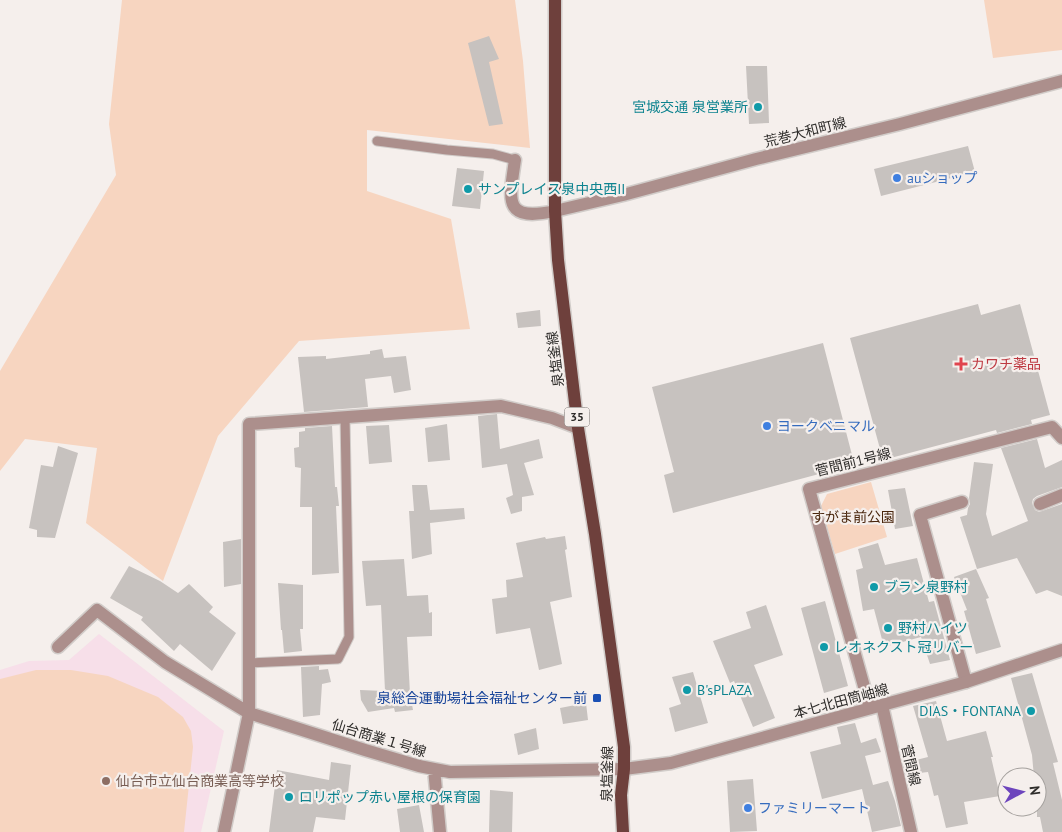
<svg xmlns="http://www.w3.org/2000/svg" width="1062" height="832" viewBox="0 0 1062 832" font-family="'PT Sans','Noto Sans JP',sans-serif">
  <rect width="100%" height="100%" fill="#f5efec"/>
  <path fill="#f7dfe9" d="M99 634 224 731 201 832H0V670L29 661 69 660Z"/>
  <path fill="#f7d5c0" d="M122 0H515L523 61 530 148 367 130V191L451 219 470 329 299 341 218 436 163 581 86 523 97 448 25 439 0 471V371L116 175 109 124Z
    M984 0H1062V50L993 58Z
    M871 482 887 537 835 554 821 506 827 494Z
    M36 670H71L108 676 158 697 183 717 191 731 193 747 184 832H0V679Z"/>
  <path fill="#c7c2bf" d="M489 36 499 59 489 62 503 124 489 126 468 43Z
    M746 66H767L769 123 749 124Z
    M968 146 975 172 881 196 874 169Z
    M457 168 484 171 480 209 452 206Z
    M978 304 981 315 1020 304 1050 415 1031 420 1032 424 997 433 996 430 883 460 850 338Z
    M540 310 541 326 518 328 516 313Z
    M823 343 852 455 816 465 819 474 673 513 664 475 674 472 652 387Z
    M382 349 384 358 406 356 411 390 394 393 391 376 365 379 368 407 304 412 298 357 326 356V359L370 354V351Z
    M497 414 500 449 539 439 543 458 524 463 534 495 522 497V511L511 514 506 498 513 495 507 464 482 468 478 416Z
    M447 424 450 460 428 462 425 428Z
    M389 425 392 462 369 464 366 426Z
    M332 426 335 487H337L339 506H336L339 573 312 575V507H300L301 468 295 467 294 448 299 447V432L305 431V428Z
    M1037 439 1045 468 1062 460V487L1037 496 1033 499 1032 503 1035 510 1039 512 1062 504V596L1047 590 1036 594 1017 558 977 569 960 517 967 515 968 508 970 504 969 498 974 462 993 464 986 514 992 536 1028 521 1001 448Z
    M58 446 78 453 55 538 37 537V530L29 528 41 465 53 467Z
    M412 485H427L430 510 464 508 465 519 430 523 432 554 412 559 409 511H414Z
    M905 488 913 526 895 529 888 490Z
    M565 536 567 549 565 550 572 597 550 602 562 664 539 670 530 628 496 634 492 599 507 597 506 580 523 577 516 543 545 537 546 539Z
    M241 539V584L224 587 223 542Z
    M878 543 885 565 917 558 929 602 934 601 950 660 930 664 921 637 884 647 874 609 863 611 856 570 863 568 858 549Z
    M404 559 407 596 428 595 429 613 432 612V636L407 637 410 694 413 710 395 712 394 708 368 712 361 700 360 690 385 691 381 605 366 606 362 561Z
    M129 566 160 581 178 593 189 584 213 607 209 612 236 633 212 671 180 644 174 651 141 620 143 617 110 598Z
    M976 569 989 598 986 599 1001 647 976 654 964 611 967 610 954 577Z
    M278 583 303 585V629H300L302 651 284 653 282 630H281Z
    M825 601 848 686 824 693 801 608Z
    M766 605 783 655 754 665 775 718 753 727 734 681 730 683 713 641 751 628 746 612Z
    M319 666V670L328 669 331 682 322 684 320 715 303 717 301 667Z
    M693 672 708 723 675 732 669 708 681 704 672 677Z
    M1032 673 1058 762 1053 763 1062 800V832H1043L1040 817H1037V777H1034L1032 755 1011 678Z
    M936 701 947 741 986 731 993 757H991L1000 796 964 802 968 824 946 828 938 795 934 796 928 772 911 774 908 762 928 757 913 706Z
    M586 703 588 720 563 724 560 708Z
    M855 723 861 743 876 738 881 752 865 756 873 785 888 781 895 801 901 826 872 832 862 789 822 799 810 752 841 744 837 727Z
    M536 728 539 749 518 755 514 734Z
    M331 762 351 765 345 820 316 817 313 832H269L277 770 329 780Z
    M753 779 757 831 730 832 727 781Z
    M490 790 513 792 512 832H489Z
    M419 805 424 832H400L397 809Z"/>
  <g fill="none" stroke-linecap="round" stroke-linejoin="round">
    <defs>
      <path id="service" d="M377 141 447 150 493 154 515 160
        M249 663 338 659 349 637 345 417"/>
      <path id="minor" d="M515 160C509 201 503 222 555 211
        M962 502 920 515 966 682
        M1040 504 1062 495
        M58 647 97 610 165 662 249 713
        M882 705 911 832
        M870 708 809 489 1052 427 1062 438
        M249 713V424L501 406 552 418 578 428
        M434 769 440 832
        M224 832 249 713 365 750 419 766 450 772 624 769"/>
      <path id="tertiary" d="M555 211 623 195 756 159 900 124 1062 81
        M624 769 671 763 966 682 1062 650"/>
      <path id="primary" d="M555 0V211L558 260 578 428 595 534 624 747V769L621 795 623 832"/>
    </defs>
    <use href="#service" stroke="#d1ccc9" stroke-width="11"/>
    <use href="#minor" stroke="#d1ccc9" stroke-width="15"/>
    <use href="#tertiary" stroke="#d1ccc9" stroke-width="15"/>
    <use href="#primary" stroke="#d1ccc9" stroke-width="15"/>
    <use href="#service" stroke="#ac8f8c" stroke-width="9"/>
    <use href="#minor" stroke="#ac8f8c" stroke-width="12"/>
    <use href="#tertiary" stroke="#ac8f8c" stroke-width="12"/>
    <use href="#primary" stroke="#6e403c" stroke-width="12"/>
  </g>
  <g fill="#0f9aa8" stroke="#f5efec" stroke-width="2">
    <circle cx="758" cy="107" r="5"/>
    <circle cx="468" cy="189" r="5"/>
    <circle cx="874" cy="587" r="5"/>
    <circle cx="888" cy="628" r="5"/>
    <circle cx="824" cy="647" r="5"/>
    <circle cx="687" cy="690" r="5"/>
    <circle cx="1031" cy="711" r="5"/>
    <circle cx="289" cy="797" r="5"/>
  </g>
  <g fill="#3f7fe0" stroke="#f5efec" stroke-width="2">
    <circle cx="897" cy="178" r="5"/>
    <circle cx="767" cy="426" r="5"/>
    <circle cx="748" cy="808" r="5"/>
  </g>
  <path fill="#e0444e" stroke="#f5efec" stroke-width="2" d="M958.5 356.5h5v5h5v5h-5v5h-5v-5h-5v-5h5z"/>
  <rect fill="#1a4fb4" stroke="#f5efec" stroke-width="2" x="592" y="693" width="10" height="10" rx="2.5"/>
  <circle fill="#8d6e63" stroke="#f5efec" stroke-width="2" cx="106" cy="781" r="5"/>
  <g text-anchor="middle" stroke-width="4.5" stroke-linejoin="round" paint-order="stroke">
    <rect fill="#f5efec" stroke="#6a6664" stroke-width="1" x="564.5" y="407.5" width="25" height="19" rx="4"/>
    <g font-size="12" font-weight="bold" fill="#2e2c2a">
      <text x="577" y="421">35</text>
    </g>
    <g font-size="14" fill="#0d838f" stroke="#f5efec" text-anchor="start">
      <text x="748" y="112" text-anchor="end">宮城交通 泉営業所</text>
      <text x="478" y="194">サンプレイス泉中央西II</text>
      <text x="884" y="592">ブラン泉野村</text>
      <text x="898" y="633">野村ハイツ</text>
      <text x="834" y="652">レオネクスト冠リバー</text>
      <text x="697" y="695">B'sPLAZA</text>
      <text x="1021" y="716" text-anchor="end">DIAS・FONTANA</text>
      <text x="299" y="802">ロリポップ赤い屋根の保育園</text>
    </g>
    <g font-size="14" fill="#2e2c2a" stroke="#f5efec">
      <text transform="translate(805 132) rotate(-14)" y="5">荒巻大和町線</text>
      <text transform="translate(555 359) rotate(-97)" y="5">泉塩釜線</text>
      <text transform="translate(853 462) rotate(-14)" y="5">菅間前1号線</text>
      <text transform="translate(841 701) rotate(-15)" y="5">本七北田筒岫線</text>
      <text transform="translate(379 738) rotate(17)" y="5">仙台商業１号線</text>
      <text transform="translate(911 765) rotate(77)" y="5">菅間線</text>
      <text transform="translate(607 774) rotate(-89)" y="5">泉塩釜線</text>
    </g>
    <g font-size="14" fill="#366cbe" stroke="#f5efec" text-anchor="start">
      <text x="907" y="183">auショップ</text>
      <text x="777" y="431">ヨークベニマル</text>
      <text x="758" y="813">ファミリーマート</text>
    </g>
    <g font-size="14" fill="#be3a42" stroke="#f5efec" text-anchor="start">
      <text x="971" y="369">カワチ薬品</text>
    </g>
    <g font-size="14" fill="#4a270e" stroke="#f5efec">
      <text x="853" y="522">すがま前公園</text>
    </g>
    <g font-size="14" fill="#164399" stroke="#f5efec" text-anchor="end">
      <text x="587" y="703">泉総合運動場社会福祉センター前</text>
    </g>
    <g font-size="14" fill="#785e54" stroke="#f5efec" text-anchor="start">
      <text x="116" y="786">仙台市立仙台商業高等学校</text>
    </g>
  </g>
  <g transform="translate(1022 792) rotate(83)"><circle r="24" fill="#f5efec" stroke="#a5a19e"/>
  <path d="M0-4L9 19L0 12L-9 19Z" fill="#6d45bd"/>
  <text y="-8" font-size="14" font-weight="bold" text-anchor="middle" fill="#2e2c2a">N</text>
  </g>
</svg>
